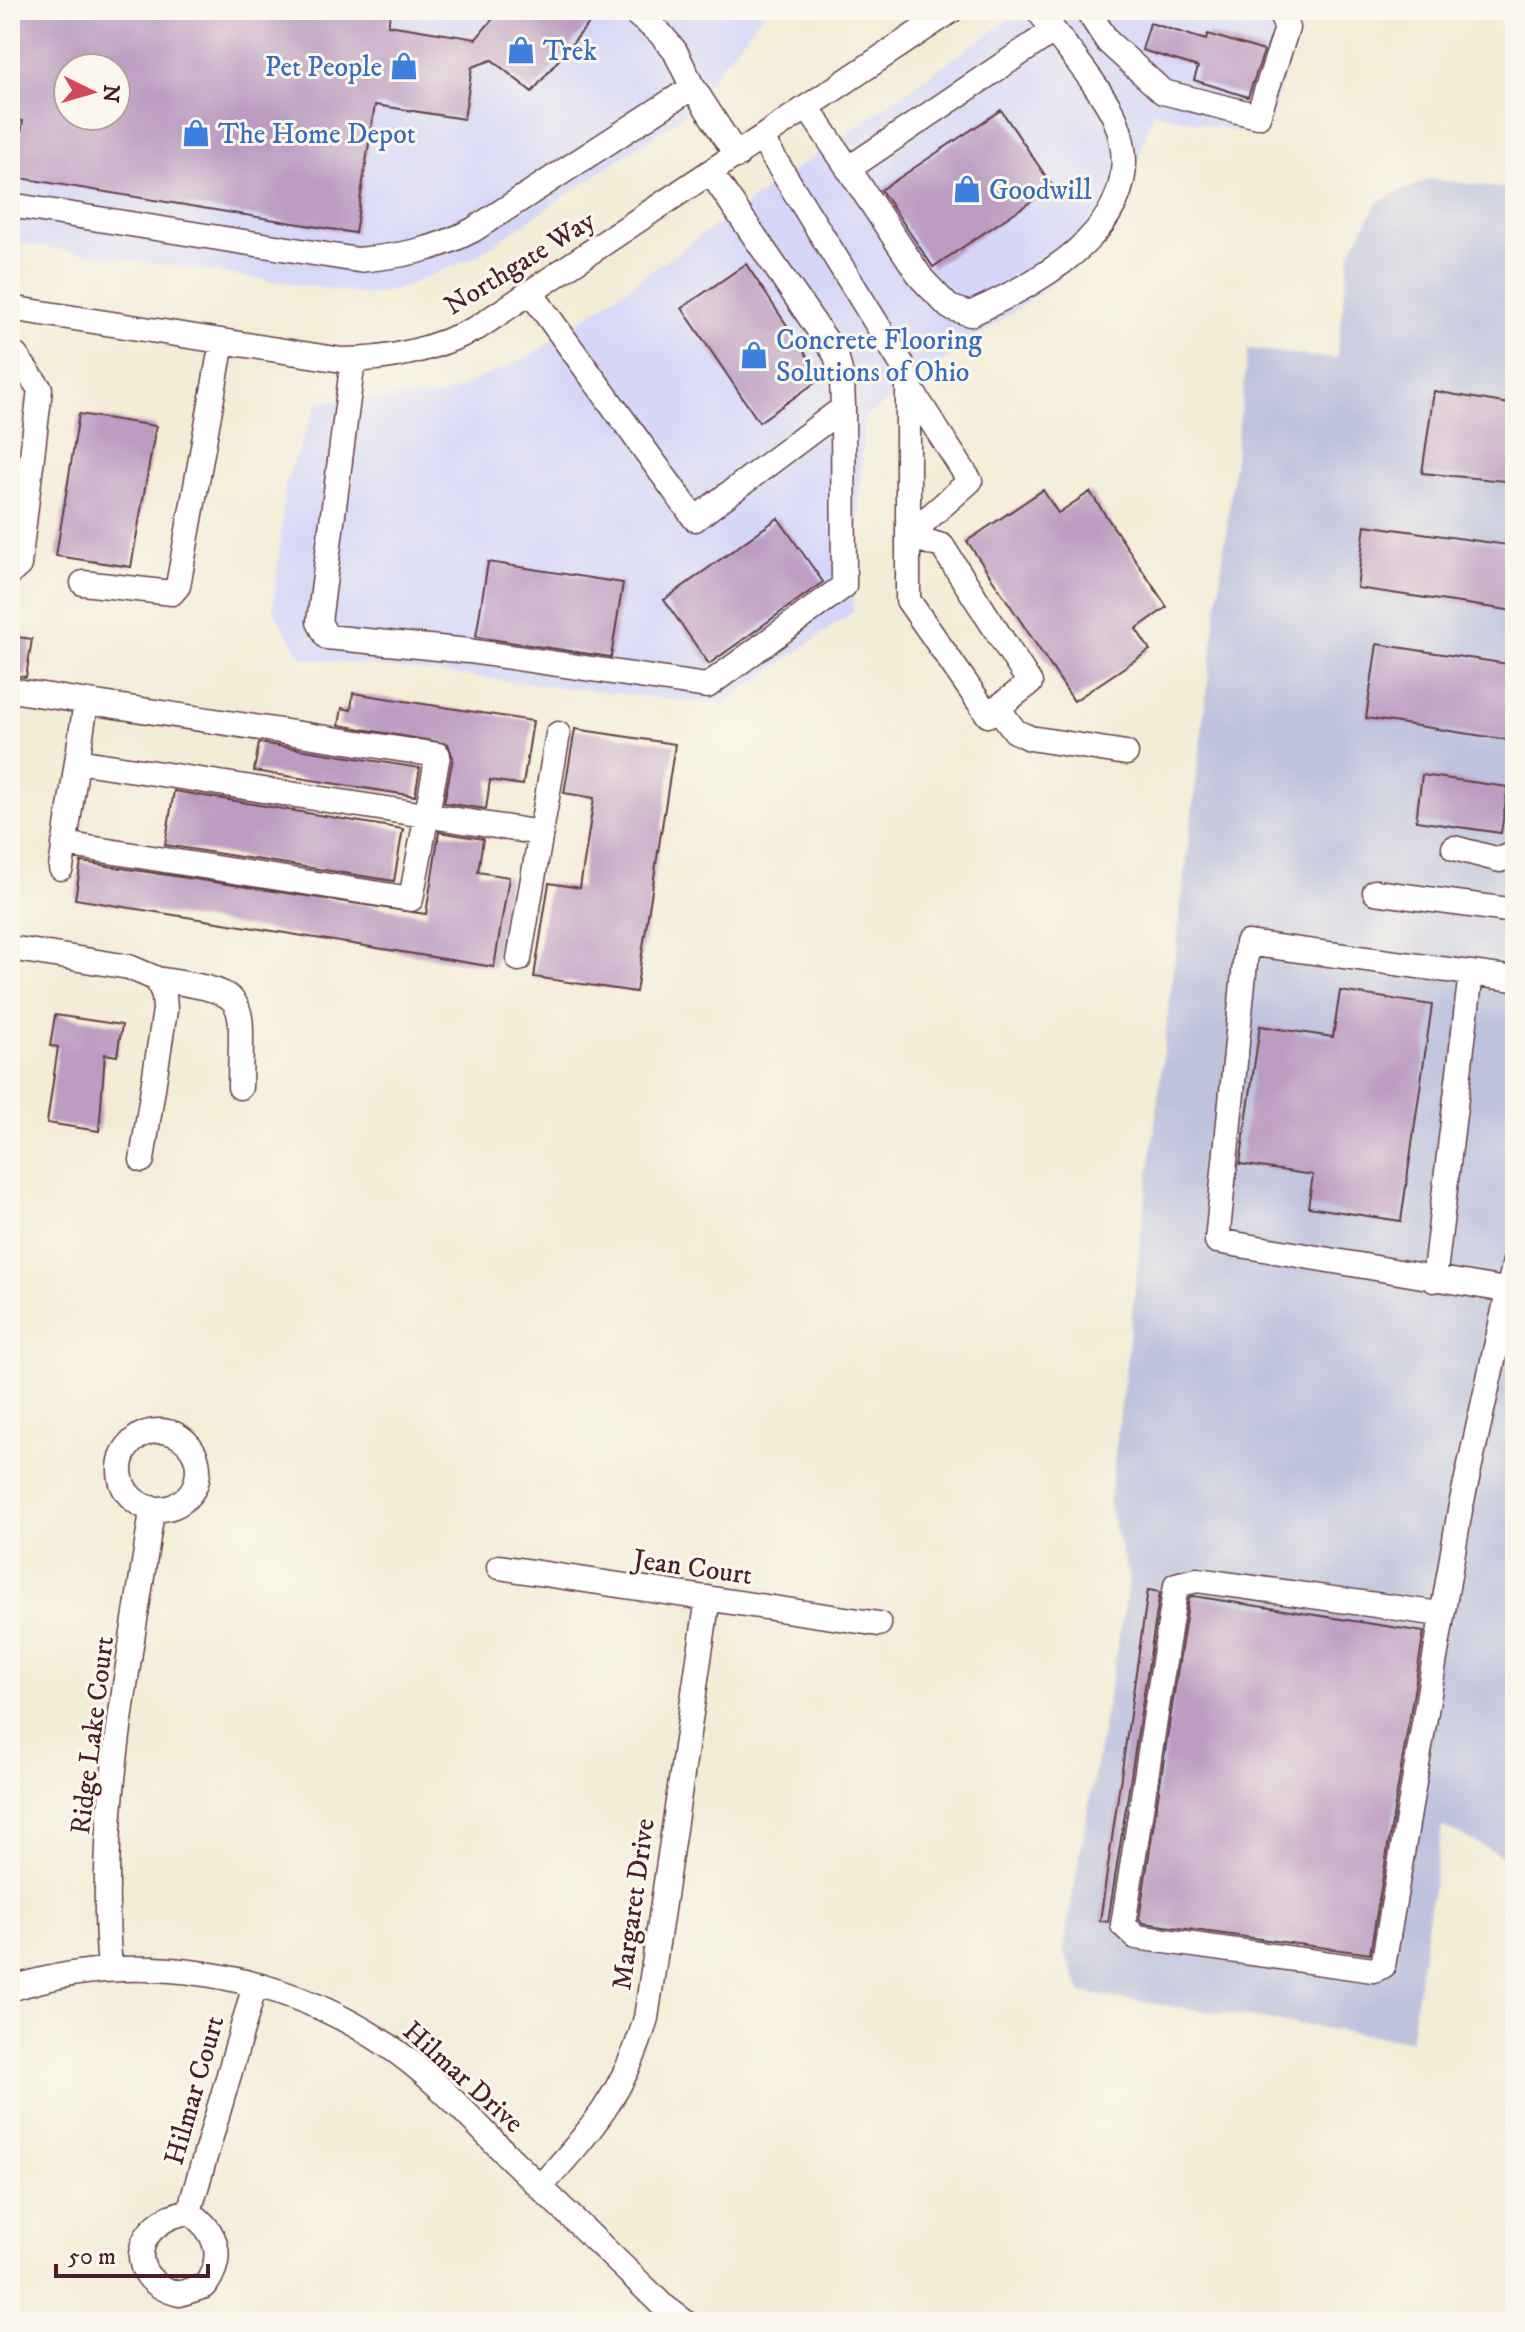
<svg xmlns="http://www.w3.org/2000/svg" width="1525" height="2332" viewBox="0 0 1525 2332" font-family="'IM FELL DW Pica',serif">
  <rect width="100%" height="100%" fill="#fbf7ec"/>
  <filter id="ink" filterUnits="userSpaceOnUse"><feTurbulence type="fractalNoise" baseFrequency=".0125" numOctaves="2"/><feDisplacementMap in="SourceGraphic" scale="16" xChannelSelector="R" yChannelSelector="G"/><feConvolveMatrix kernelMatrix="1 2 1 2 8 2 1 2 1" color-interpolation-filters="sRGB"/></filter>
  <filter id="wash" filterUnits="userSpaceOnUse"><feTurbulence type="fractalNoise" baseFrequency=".006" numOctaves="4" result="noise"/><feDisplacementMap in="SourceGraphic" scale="32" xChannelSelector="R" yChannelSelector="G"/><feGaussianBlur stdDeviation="1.8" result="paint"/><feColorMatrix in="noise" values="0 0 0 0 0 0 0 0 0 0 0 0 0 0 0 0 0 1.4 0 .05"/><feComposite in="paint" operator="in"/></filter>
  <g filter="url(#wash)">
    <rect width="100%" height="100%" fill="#f3ecd6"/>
    <path fill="#d6d7f8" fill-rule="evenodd" d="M10 10H766L680 118 475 257 398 289 368 295 10 242ZM68 68H116V116H68Z
      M1082 10H1298L1296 31 1270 122 1250 135 1153 112 1119 223 1102 248 864 418 853 612 722 705 302 658 273 610 286 481 318 402 442 396 533 354 1008 20 1065 19Z"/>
    <path fill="#bec2dd" d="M1430 179 1515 190V1862L1442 1826 1410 2041 1082 1993 1063 1950 1129 1580 1109 1505 1248 349 1336 359 1350 252 1378 202Z"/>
    <g id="blocks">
      <path fill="#bc9dc1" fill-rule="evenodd" d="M14 10H391L388 25 476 39 500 10H576L590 22 532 92 492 60 472 67 464 119 375 105 355 233 14 177 23 121 10 119V33ZM68 68H116V116H68Z
        M1150 23 1206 40 1208 34 1264 51 1248 97 1194 80 1198 67 1142 50Z
        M1001 110 1053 187 933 267 881 190Z
        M746 264 822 378 759 422 682 308Z
        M1434 391 1515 405V482L1422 473Z
        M79 414 156 426 131 567 56 556Z
        M1043 490 1058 513 1090 492 1167 607 1136 629 1150 650 1074 701 967 541Z
        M778 518 823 582 709 664 664 600Z
        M1365 525 1515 546V611L1357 588Z
        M488 562 623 583 611 657 476 637Z
        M10 636 32 639 26 677 10 675Z
        M1377 644 1515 665V702L1509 740 1366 718Z
        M353 693 533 721 523 785 490 780 486 809 444 803 453 758 448 744 339 725 342 708 351 710Z
        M575 729 675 744 636 992 534 977 549 883 580 888 594 798 564 793Z
        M259 743 420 768 415 796 254 771Z
        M1422 775 1508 787 1501 833 1416 821Z
        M174 791 403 829 394 881 165 845Z
        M439 832 483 839 478 872 509 877 494 967 75 899 81 862 426 914Z
        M1340 991 1432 1005 1401 1221 1308 1207 1313 1175 1240 1164 1260 1026 1333 1037Z
        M55 1015 122 1025 117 1056 105 1054 99 1131 47 1123 58 1047 50 1046Z
        M1148 1590 1160 1592 1108 1922 1100 1921Z
        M1193 1596 1424 1632 1370 1954 1143 1923 1139 1919 1189 1597Z"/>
    </g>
  </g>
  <g filter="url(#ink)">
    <use href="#blocks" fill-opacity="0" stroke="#633e45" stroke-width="2"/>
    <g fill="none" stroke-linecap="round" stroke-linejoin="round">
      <defs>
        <path id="minor" d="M631 10 659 32 675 51 691 84 737 156
          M1087 10 1108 42 1163 92 1258 116 1287 28 1279 10
          M808 108 922 279 949 307 970 314C1046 279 1154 222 1116 121 1105 93 1058 37 1038 10
          M762 139 903 366 908 385V600L988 715 1030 683 942 546 908 536
          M848 169 1053 31
          M10 205 358 260C401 256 435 250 473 230L693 87
          M531 293 695 519 843 408 842 379 836 355 711 173
          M10 308 342 360C392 360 433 349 477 328L952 10
          M10 355 16 356 40 389 19 565 10 573
          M353 360 319 622 327 637 469 651 707 686 844 586 843 408
          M908 536 970 481 910 388
          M83 583 172 593 178 586 222 342
          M10 690 438 755 411 899 64 844
          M997 707 1015 731 1030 738 1126 753
          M77 761 541 833
          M1454 848 1500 860 1515 853
          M61 868 86 702
          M1375 892 1515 911
          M10 948 129 967 157 979 164 995 165 1010 142 1160
          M519 959 558 734
          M157 979C254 994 241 994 240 1087
          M1434 1280 1471 973
          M1511 1291 1217 1241 1247 943 1515 979
          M120 1470a39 39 0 1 1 78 0a39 39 0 1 1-78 0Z
          M499 1567 879 1624
          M1440 1614 1197 1580 1176 1585 1123 1925 1136 1937 1373 1970 1383 1966 1460 1510 1515 1261
          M110 1968C96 1815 130 1663 152 1511
          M10 1989C135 1948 278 1971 387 2045 432 2075 470 2118 508 2156 559 2206 611 2254 661 2304L685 2322
          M540 2187C590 2132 626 2091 646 2018L708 1598
          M189 2212C217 2231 226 2257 205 2286L179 2294C119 2278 136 2219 189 2212Z
          M189 2212 255 1985"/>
      </defs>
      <use href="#minor" stroke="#633e45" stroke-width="27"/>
      <use href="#minor" stroke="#fff" stroke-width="24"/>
    </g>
  </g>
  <defs>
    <symbol id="shop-bare" viewBox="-9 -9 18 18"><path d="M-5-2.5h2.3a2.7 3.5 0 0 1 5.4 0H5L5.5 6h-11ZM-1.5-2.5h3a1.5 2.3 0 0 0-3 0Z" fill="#3f7fe0" stroke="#fbf7ec" stroke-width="2.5" paint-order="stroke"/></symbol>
  </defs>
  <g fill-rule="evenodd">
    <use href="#shop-bare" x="501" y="30" width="40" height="40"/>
    <use href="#shop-bare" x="384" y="46" width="40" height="40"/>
    <use href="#shop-bare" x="176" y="113" width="40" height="40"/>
    <use href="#shop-bare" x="947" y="169" width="40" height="40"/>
    <use href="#shop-bare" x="734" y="335" width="40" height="40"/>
  </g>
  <g text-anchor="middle" stroke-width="6" stroke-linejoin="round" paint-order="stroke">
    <g font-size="28" fill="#366cbe" stroke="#fbf7ec" text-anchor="start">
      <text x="543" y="60">Trek</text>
      <text x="382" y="76" text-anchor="end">Pet People</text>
      <text x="218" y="143">The Home Depot</text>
      <text x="989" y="199">Goodwill</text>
      <text x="776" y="349">Concrete Flooring<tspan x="776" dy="32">Solutions of Ohio</tspan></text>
    </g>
    <g font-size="28" fill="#4a1f2b" stroke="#fbf7ec">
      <text transform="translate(519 262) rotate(-32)" y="10">Northgate Way</text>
      <text transform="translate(693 1566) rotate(8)" y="10">Jean Court</text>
      <text transform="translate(91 1735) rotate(-83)" y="10">Ridge Lake Court</text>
      <text transform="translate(632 1904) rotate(-82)" y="10">Margaret Drive</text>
      <text transform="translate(464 2076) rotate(42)" y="10">Hilmar Drive</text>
      <text transform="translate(193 2090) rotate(-74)" y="10">Hilmar Court</text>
    </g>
  </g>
  <rect width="1525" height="2332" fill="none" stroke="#fbf7ec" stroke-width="40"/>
  <g transform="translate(92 92) rotate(95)"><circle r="38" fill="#fbf7ec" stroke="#b4a19f" stroke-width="2"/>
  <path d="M0-6L14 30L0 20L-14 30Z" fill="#d1495b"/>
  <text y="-12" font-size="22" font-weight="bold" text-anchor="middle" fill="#4a1f2b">N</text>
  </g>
  <path d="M56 2264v12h152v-12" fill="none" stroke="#4a1f2b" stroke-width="4"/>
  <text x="68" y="2264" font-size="24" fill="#4a1f2b" stroke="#fbf7ec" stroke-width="6" paint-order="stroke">50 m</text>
</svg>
